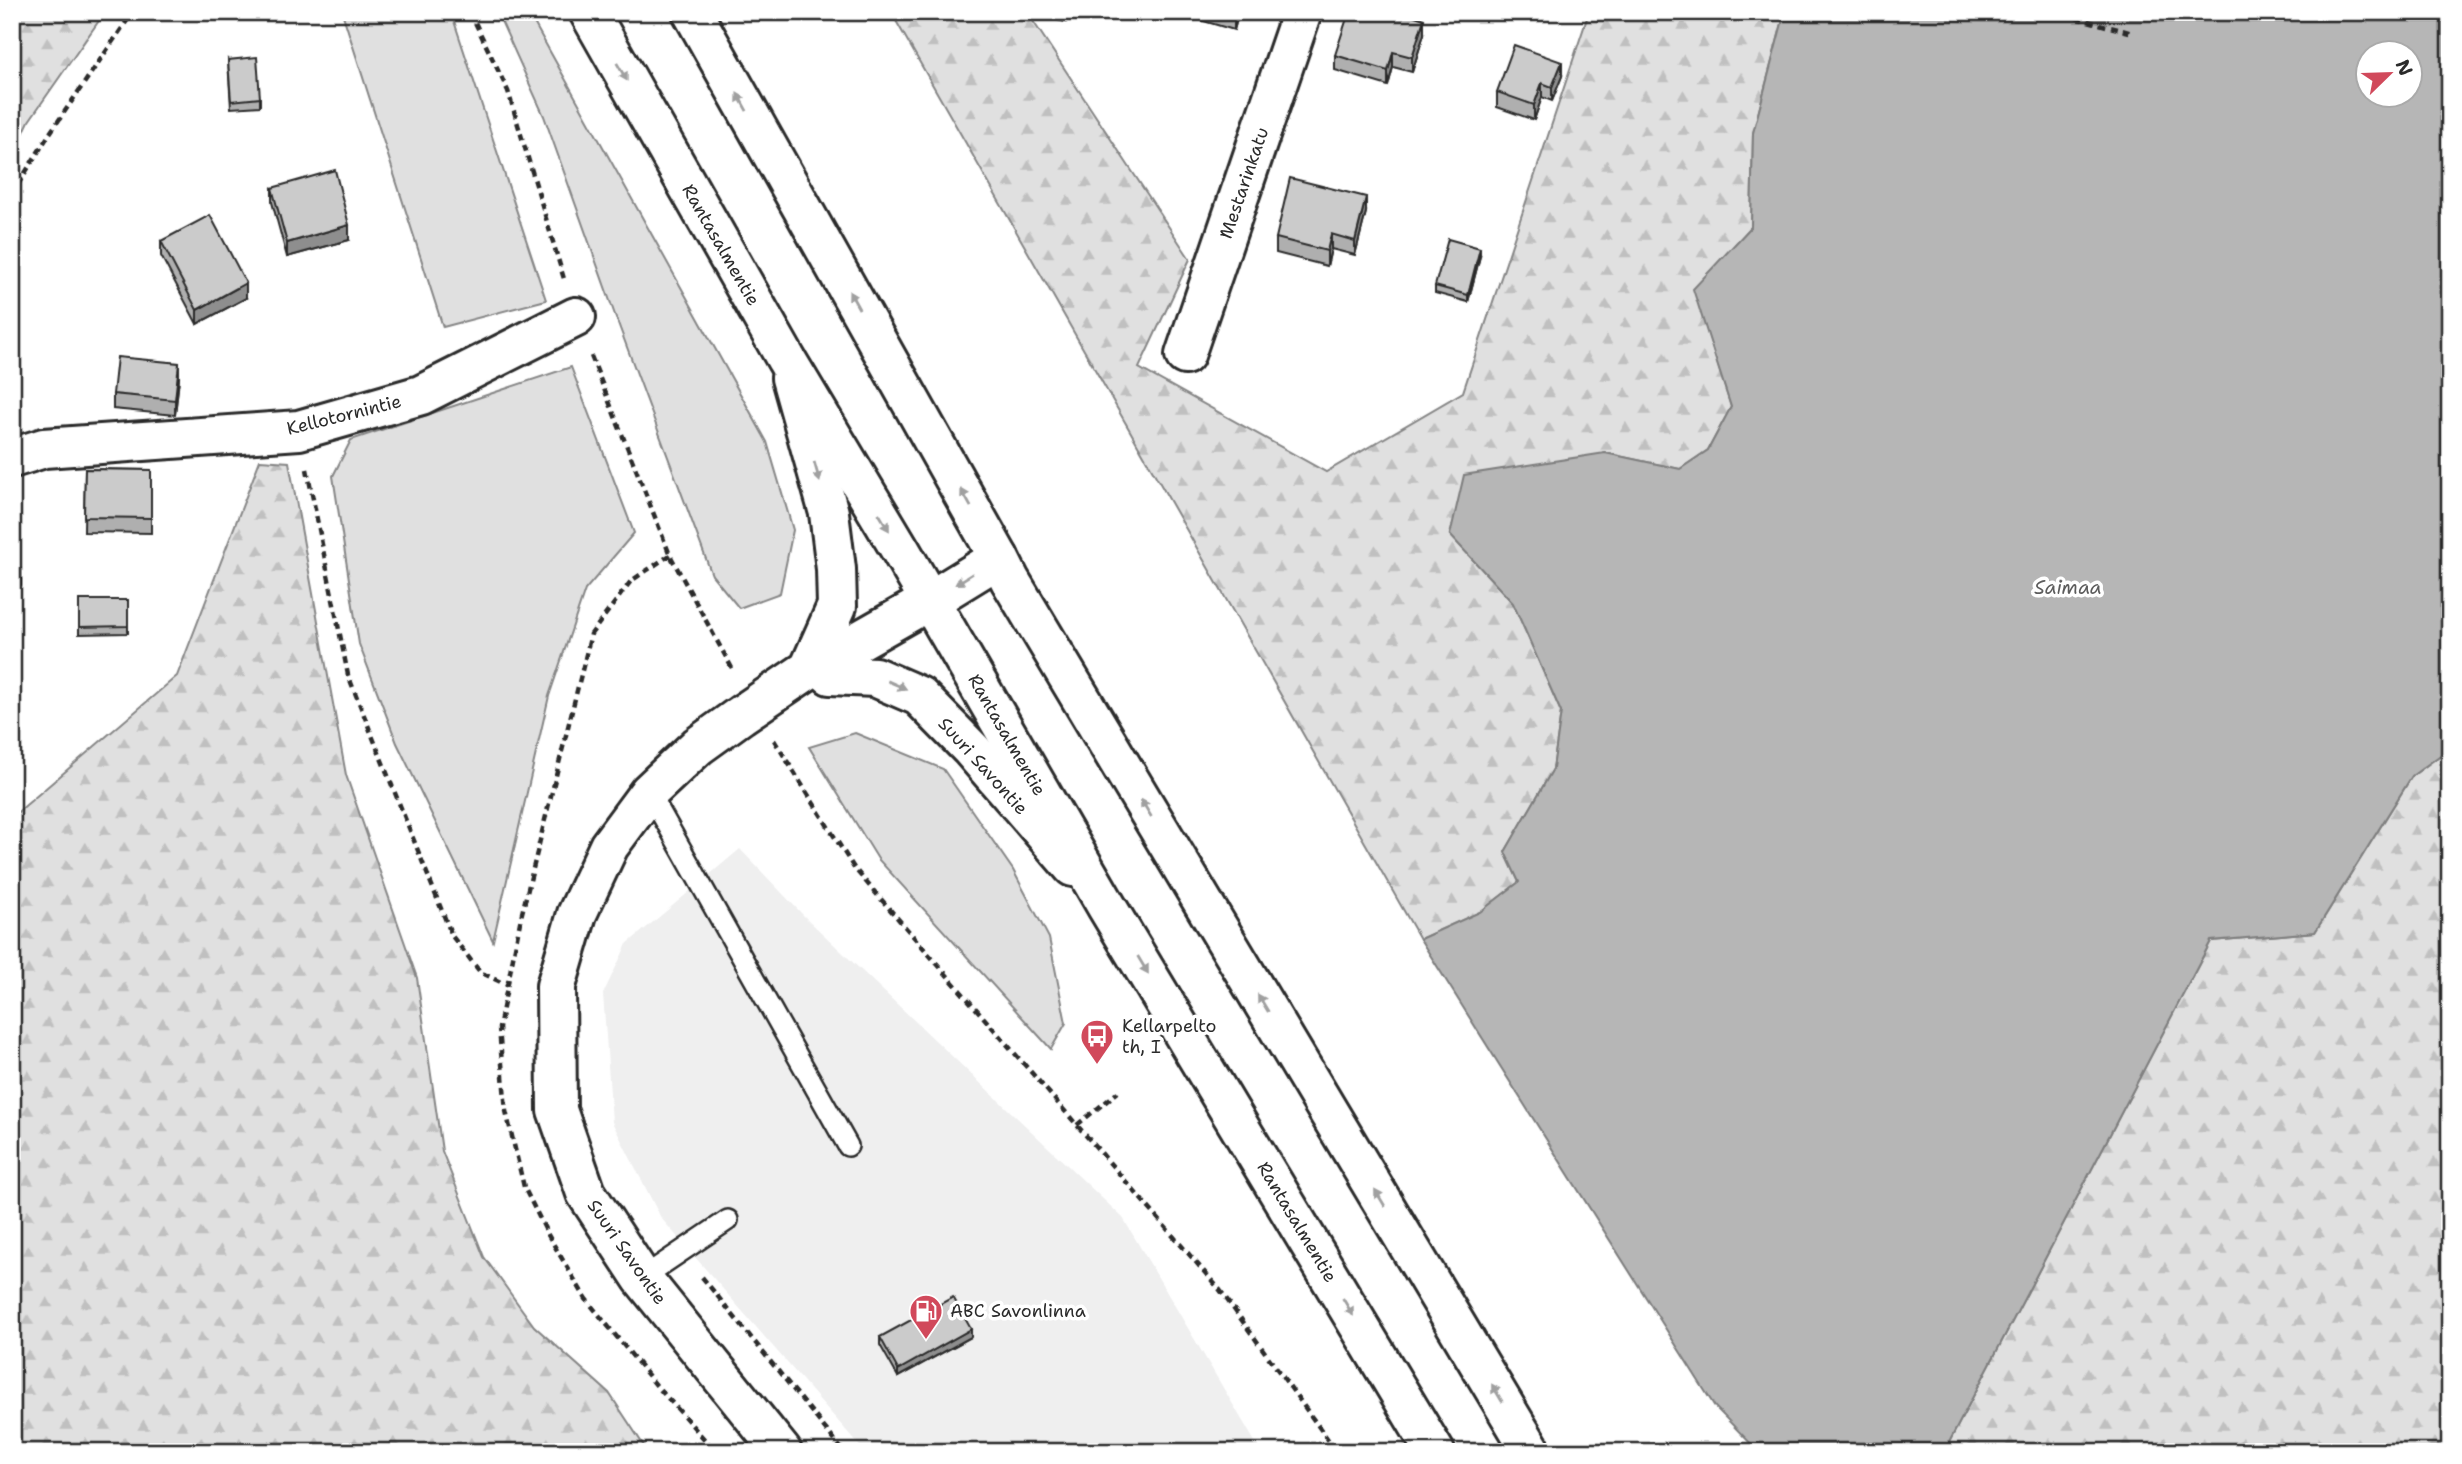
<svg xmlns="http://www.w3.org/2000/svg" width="2462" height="1464" viewBox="0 0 2462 1464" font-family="'Shantell Sans',sans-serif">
  <defs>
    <pattern id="forest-firs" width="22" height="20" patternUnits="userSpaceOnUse" patternTransform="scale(1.75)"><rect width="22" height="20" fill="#e0e0e0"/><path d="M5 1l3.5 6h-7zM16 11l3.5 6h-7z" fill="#c0c0c0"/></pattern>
  </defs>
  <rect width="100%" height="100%" fill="#fff"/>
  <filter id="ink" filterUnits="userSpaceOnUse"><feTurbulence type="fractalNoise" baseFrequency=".0143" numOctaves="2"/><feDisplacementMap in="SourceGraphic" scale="14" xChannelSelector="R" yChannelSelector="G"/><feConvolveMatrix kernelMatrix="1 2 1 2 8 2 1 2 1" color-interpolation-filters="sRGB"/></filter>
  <g filter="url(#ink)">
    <path fill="#efefef" d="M740 849 805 917 1123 1218 1261 1452H865L661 1218 612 1122 603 994 627 944Z"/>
    <path fill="#e0e0e0" stroke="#868686" stroke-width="2" d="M342 12H451L546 300 443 327Z
      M497 12H528L767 442 793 530 780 593 739 608 712 575 615 315 544 116Z
      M571 367 634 533 585 590 549 696 493 941 397 743 359 644 333 476 351 440Z
      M855 733 943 769 1013 870 1049 938 1066 1023 1051 1049 878 859 809 747Z"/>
    <path fill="url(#forest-firs)" stroke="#868686" stroke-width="2" d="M12 12H105L29 121 12 157Z
      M891 12H1027L1190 259 1139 368 1326 472 1463 392 1589 12H1785L1753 133 1751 227 1694 289 1731 407 1708 450 1680 469 1605 453 1450 535 1513 603 1561 712 1553 769 1505 852 1519 882 1480 912 1420 939Z
      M260 460 289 462 346 775 417 978 442 1151 484 1257 534 1326 609 1393 648 1452H12V817L177 676Z
      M2450 748V1452H1944L2211 941 2315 932 2412 776Z"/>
    <path fill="#b6b6b6" stroke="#7e7e7e" stroke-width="2" fill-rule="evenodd" d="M1785 12H2450V748L2412 776 2315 932 2211 941 1944 1452H1759L1715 1407 1420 939 1480 912 1519 882 1505 852 1553 769 1561 712 1513 603 1450 535 1464 475 1605 453 1680 469 1708 450 1731 407 1693 289 1751 227 1753 133ZM2368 52H2410V94H2368Z"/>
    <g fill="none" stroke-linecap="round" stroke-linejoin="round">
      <defs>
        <path id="service" d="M649 792 848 1146
          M642 1278 728 1220"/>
        <path id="minor" d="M1185 355 1302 12
          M12 458 44 448 299 430 421 395 576 317"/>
        <path id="tertiary" d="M791 378 829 513 836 569 837 606 809 669
          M830 675 875 677 919 696 971 749 1073 867
          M782 1452 642 1278 586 1193 557 1110 556 986 577 914 609 846 649 792 698 746 741 715 809 669 929 601 999 558"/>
        <path id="trunk" d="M589 12 786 359 901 551 1107 907 1435 1452
          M692 12 999 558 1010 580 1532 1452"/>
      </defs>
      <use href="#service" stroke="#2b2b2b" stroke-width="24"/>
      <use href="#minor" stroke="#2b2b2b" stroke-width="44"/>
      <use href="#tertiary" stroke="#2b2b2b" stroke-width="44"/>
      <use href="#trunk" stroke="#2b2b2b" stroke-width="44"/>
      <path stroke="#2b2b2b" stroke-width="4.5" stroke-dasharray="7 5" stroke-linecap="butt" d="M470 12 508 91 564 279
        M2053 12 2133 33
        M12 194 50 133 133 12
        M591 356 670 555 733 670
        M307 469 348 675 452 936 480 972 507 985
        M670 555 631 581 591 634 521 917 499 1028 506 1111 524 1187 548 1235 586 1299 656 1385 716 1452
        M774 740 854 868 1220 1290 1337 1452
        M1077 1125 1118 1092
        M702 1277 844 1452"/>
      <use href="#service" stroke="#fff" stroke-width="19"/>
      <use href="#minor" stroke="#fff" stroke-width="38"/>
      <use href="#tertiary" stroke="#fff" stroke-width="38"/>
      <use href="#trunk" stroke="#fff" stroke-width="38"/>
    </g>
    <path fill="#afafaf" stroke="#2b2b2b" stroke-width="2" d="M1043 12H1068L1066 22 1043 17Z
      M1173 12H1239L1234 30Z
      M1424 34 1412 72 1393 67 1388 86 1335 70V55Z
      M228 60 260 98V106L231 108Z
      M1562 76 1552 101 1542 97 1534 120 1497 107V92Z
      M272 188 349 240 287 257 272 202Z
      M1366 212 1355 255 1331 249 1327 266 1276 253V238Z
      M161 241 246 298 197 324 161 256Z
      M1480 256 1468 302 1435 293V286Z
      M179 378 175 415 113 409V394Z
      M85 469 151 470V533L84 532Z
      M79 600H128V633L79 634Z
      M880 1337H971L898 1377 880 1345Z"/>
    <path fill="#8e8e8e" stroke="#2b2b2b" stroke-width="2" d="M1235 12H1239L1234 30V15Z
      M1424 19V34L1412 72V57Z
      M1393 52V67L1388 86V71Z
      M1562 62V76L1552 101V87Z
      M1542 83V97L1534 120V105Z
      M1366 197V212L1355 255V241Z
      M349 225V240L287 257V243Z
      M1331 234V249L1327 266V251Z
      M1480 248V256L1468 302V295Z
      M246 283V298L197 324V310Z
      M179 363V378L175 415V400Z
      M21 570V585L12 590V575Z
      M971 1329V1337L898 1377V1370Z"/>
    <path fill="#cbcbcb" stroke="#2b2b2b" stroke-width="2" d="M1349 12H1403L1424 19 1412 57 1393 52 1388 71 1335 55Z
      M1514 45 1562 62 1552 87 1542 83 1534 105 1497 92Z
      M257 57 260 98 231 101 228 60Z
      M335 170 349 225 287 243 272 188Z
      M1290 178 1366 197 1355 241 1331 234 1327 251 1276 238Z
      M210 215 246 283 197 310 161 241Z
      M1448 239 1480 248 1468 295 1435 286Z
      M117 357 179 363 175 400 113 394Z
      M85 469 151 470V518L84 517Z
      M12 555 21 570 12 575Z
      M79 600H128V626L79 627Z
      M953 1297 971 1329 898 1370 880 1337Z"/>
    <defs><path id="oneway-solid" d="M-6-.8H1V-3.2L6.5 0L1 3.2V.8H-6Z" transform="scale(1.75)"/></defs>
    <g fill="#a0a0a0">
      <use href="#oneway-solid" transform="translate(622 72) rotate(60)"/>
      <use href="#oneway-solid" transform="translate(742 102) rotate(-119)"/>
      <use href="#oneway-solid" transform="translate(854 300) rotate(-119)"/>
      <use href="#oneway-solid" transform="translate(817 472) rotate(74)"/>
      <use href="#oneway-solid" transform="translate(966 498) rotate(-119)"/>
      <use href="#oneway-solid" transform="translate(884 522) rotate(59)"/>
      <use href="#oneway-solid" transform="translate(964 579) rotate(148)"/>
      <use href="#oneway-solid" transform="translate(897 685) rotate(23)"/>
      <use href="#oneway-solid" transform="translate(1146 808) rotate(-121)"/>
      <use href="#oneway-solid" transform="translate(1143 965) rotate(59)"/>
      <use href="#oneway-solid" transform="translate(1263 1003) rotate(-121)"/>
      <use href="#oneway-solid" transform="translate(1380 1198) rotate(-121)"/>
      <use href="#oneway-solid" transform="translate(1348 1307) rotate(59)"/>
      <use href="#oneway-solid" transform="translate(1497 1393) rotate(-121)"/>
    </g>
  </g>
  <defs>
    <symbol id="bus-pin" viewBox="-11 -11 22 30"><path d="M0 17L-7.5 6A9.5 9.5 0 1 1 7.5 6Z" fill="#d1495b" stroke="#fff"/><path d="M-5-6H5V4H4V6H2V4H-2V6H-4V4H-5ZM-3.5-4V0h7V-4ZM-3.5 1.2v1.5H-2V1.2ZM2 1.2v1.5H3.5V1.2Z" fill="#fff"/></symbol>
    <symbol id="fuel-pin" viewBox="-11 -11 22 30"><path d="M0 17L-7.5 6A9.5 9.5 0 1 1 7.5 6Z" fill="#d1495b" stroke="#fff"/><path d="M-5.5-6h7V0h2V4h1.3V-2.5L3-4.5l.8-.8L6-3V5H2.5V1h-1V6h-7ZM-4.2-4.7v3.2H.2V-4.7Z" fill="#fff"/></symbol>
  </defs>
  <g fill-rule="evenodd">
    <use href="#bus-pin" x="1078" y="1017" width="38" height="52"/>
    <use href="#fuel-pin" x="907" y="1292" width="38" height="52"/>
  </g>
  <g text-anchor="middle" stroke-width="7" stroke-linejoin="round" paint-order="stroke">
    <g font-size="18" fill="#2b2b2b" stroke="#fff">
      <text transform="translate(1244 183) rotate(-71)" y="6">Mestarinkatu</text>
      <text transform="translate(721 245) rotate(60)" y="6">Rantasalmentie</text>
      <text transform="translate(344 415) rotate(-14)" y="6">Kellotornintie</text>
      <text transform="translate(1007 735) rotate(60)" y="6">Rantasalmentie</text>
      <text transform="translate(983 766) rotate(48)" y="6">Suuri Savontie</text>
      <text transform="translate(1297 1222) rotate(59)" y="6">Rantasalmentie</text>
      <text transform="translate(627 1252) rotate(55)" y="6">Suuri Savontie</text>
    </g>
    <g font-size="18" fill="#2b2b2b" stroke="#fff" text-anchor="start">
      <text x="1122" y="1032">Kellarpelto<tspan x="1122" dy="21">th, I</tspan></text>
      <text x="950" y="1317">ABC Savonlinna</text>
    </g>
    <g font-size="19" font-style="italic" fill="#5c5c5c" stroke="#fff">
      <text x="2068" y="594">Saimaa</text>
    </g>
  </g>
  <rect width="2462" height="1464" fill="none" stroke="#fff" stroke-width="42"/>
  <rect x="21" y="21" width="2420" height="1422" fill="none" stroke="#2b2b2b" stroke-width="2.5" filter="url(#ink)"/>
  <g transform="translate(2389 74) rotate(67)"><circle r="33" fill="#ffffff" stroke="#aaaaaa" stroke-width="2"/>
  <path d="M0-5L12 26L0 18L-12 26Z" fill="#d1495b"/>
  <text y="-10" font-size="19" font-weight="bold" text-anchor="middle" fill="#2b2b2b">N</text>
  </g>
</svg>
